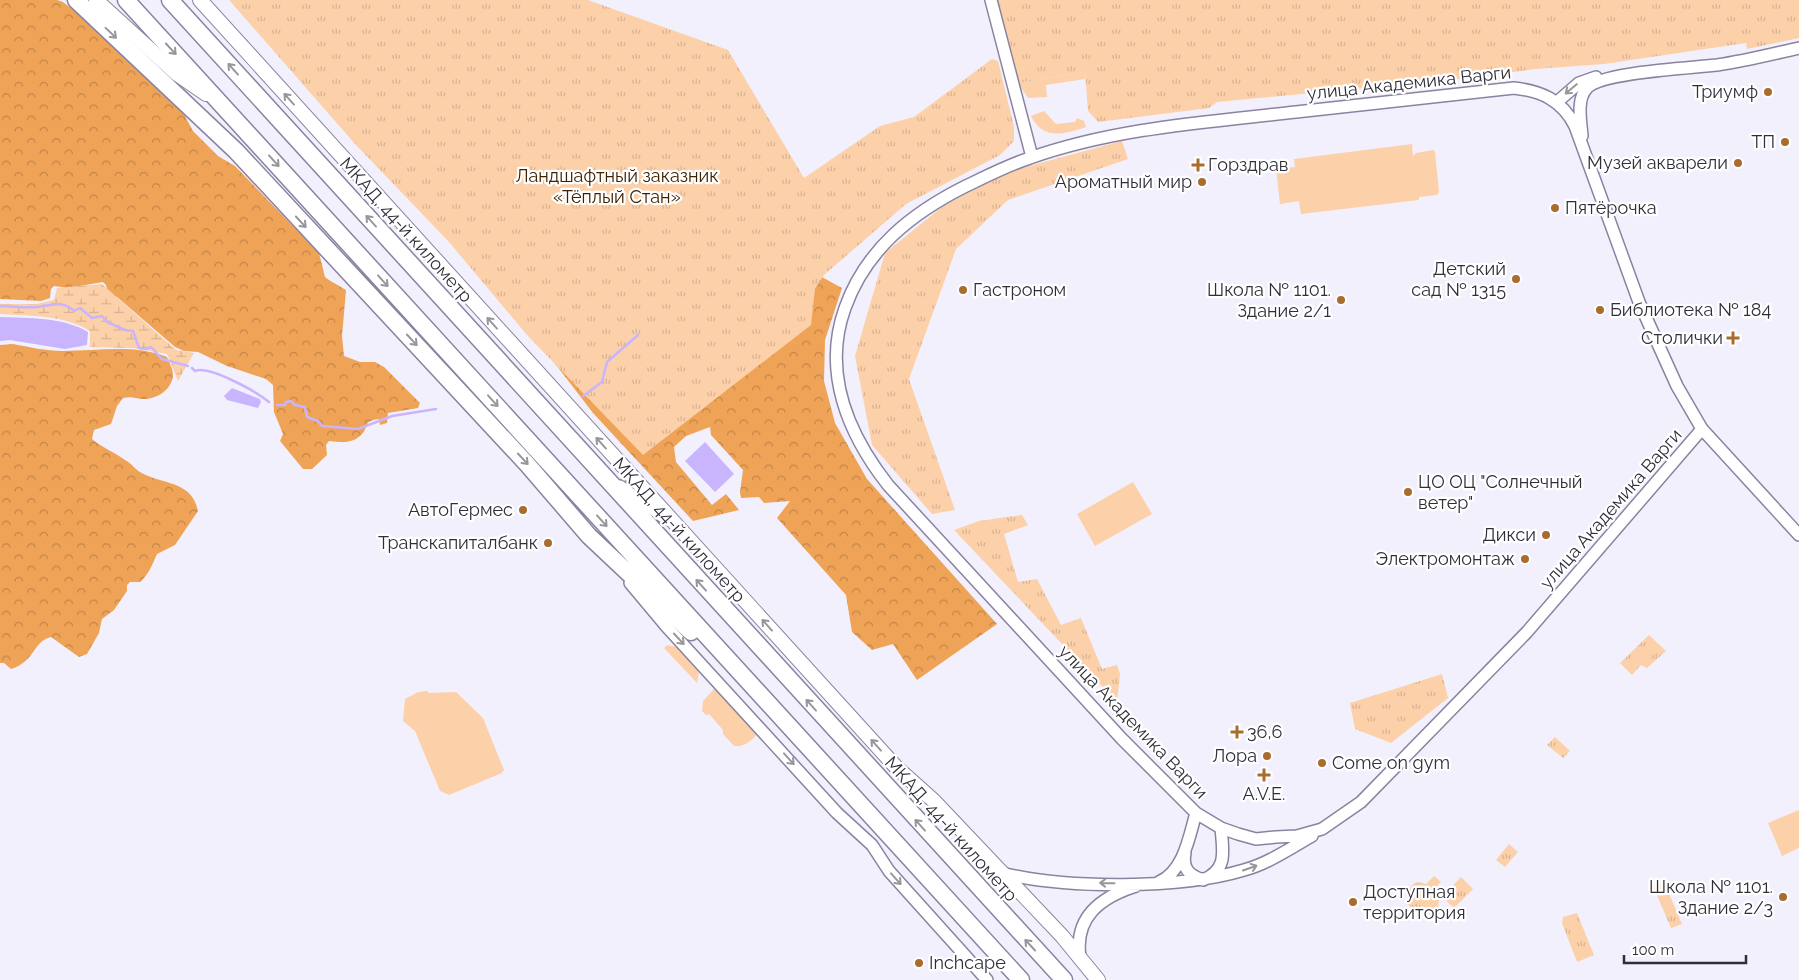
<svg xmlns="http://www.w3.org/2000/svg" width="1799" height="980" viewBox="0 0 1799 980" font-family="Raleway,sans-serif">
  <defs>
    <pattern id="forest-crowns" width="20" height="18" patternUnits="userSpaceOnUse" patternTransform="scale(1.25)"><rect width="20" height="18" fill="#efa357"/><path d="M2 6a3 3 0 1 1 6 0M12 15a3 3 0 1 1 6 0" fill="none" stroke="#c28549"/></pattern>
    <pattern id="wetland-marsh" width="20" height="14" patternUnits="userSpaceOnUse" patternTransform="scale(1.25)"><rect width="20" height="14" fill="#fcd0a9"/><path d="M1 5h8M5 5V1M11 12h8M15 12V8" fill="none" stroke="#d8b392"/></pattern>
    <pattern id="park-tufts" width="24" height="20" patternUnits="userSpaceOnUse" patternTransform="scale(1.25)"><rect width="24" height="20" fill="#fcd0a9"/><path d="M3 7l-1-3M5 7V3M7 7l1-3M15 17l-1-3M17 17v-4M19 17l1-3" fill="none" stroke="#d8b392"/></pattern>
  </defs>
  <rect width="100%" height="100%" fill="#f3f0fd"/>
  <path fill="#fcd0a9" d="M1085 72V79L1046 85 1047 97 1028 98 1018 83Z
    M1044 111 1056 124 1075 122 1077 118 1084 121 1086 127C1065 134 1043 141 1031 116Z
    M1412 144 1413 156 1416 153 1433 150 1435 152 1439 192 1437 195 1419 197V200L1301 214 1299 201 1280 204 1276 169 1295 167 1294 159Z
    M1133 482 1152 514 1095 546 1077 514Z
    M667 645 677 647 699 671 697 683 664 648Z
    M715 688 757 735C749 742 745 747 734 746L723 734V730L709 714 706 715 702 711 703 701Z
    M427 691 429 693 456 692 483 718 504 770 502 773 449 795 440 791 415 731 403 721 405 699 418 692Z
    M1799 810V848L1782 856 1768 823Z"/>
  <path fill="url(#forest-crowns)" d="M0 0H57L63 2 95 27 179 105 193 131 218 156 235 166 319 253 325 277 329 280 346 290 342 336 344 356 360 362H375L384 367 420 403 418 408 388 413 387 423 380 425 379 419C361 421 370 428 360 436 351 444 340 442 329 441L326 445 327 455 312 469H303L280 441 283 434 274 412 273 385 266 379 227 366 198 352 184 351 175 347 117 297 108 294 106 285 103 282 68 288 54 286 51 289 50 298 41 301 0 299Z
    M548 24 687 36 780 195 798 264 842 288 825 340 824 381 835 423 867 479 997 624 917 680 893 644 872 650 852 632 846 595 777 518 790 501 764 503 759 497 741 498 740 492 743 470 711 435 710 427 686 436 674 447 676 462 712 505 726 494 739 510 693 521 593 413 496 287Z
    M13 344C29 347 46 351 63 351 98 351 134 344 167 357 169 362 173 369 173 375 172 390 156 400 142 399 135 398 131 396 123 398L117 406 111 424 94 430 92 439C103 448 114 452 125 460 131 463 135 469 140 472 162 485 192 480 198 511L175 545 157 554C152 565 149 574 140 582H130L127 585V591L114 610 102 619 99 633 87 654 79 657 51 637C32 642 36 661 11 669L4 663H0V345Z"/>
  <path fill="url(#wetland-marsh)" d="M102 284 176 350 194 353 178 381 167 354 133 348 90 347V331C65 315 29 316 0 314V304H37L54 300 57 288Z"/>
  <path fill="url(#park-tufts)" d="M229 0H588L728 50 804 178 880 126 914 117 992 59 998 61 1014 127V141L1000 155 906 204 824 275 815 289 811 325 643 455 527 335 449 242 356 145Z
    M996 0H1799V38L1747 49 1746 43 1604 64 1535 69 1470 78 1217 102 1209 108 1098 122 1088 111 1085 72 1018 83Z
    M1122 141 1128 159 1008 200 956 249 909 379 955 510 932 514 872 445 855 356 885 253 942 207 1007 172Z
    M1022 515 1028 525 1004 534 1018 582 1037 579 1061 625 1081 618 1102 669 1117 665 1120 674 1117 702 954 530 979 521Z
    M1649 635 1666 651 1647 668 1641 665 1632 675 1620 663Z
    M1442 674 1448 698 1391 743 1355 729 1350 703Z
    M1555 737 1570 751 1563 758 1547 745Z
    M1509 844 1518 852 1505 867 1496 860Z
    M1434 876 1441 882 1433 890 1439 899 1438 909 1430 911 1424 909 1418 914 1407 904 1413 897 1410 889C1413 881 1419 882 1426 884Z
    M1461 877 1473 889 1454 908 1442 897Z
    M1664 882 1682 924 1671 928 1653 886Z
    M1577 913 1594 955 1577 962 1562 923 1563 917Z"/>
  <path fill="#c9b5fe" d="M0 317C29 318 63 317 88 332L87 345 65 349 10 340 0 341Z
    M232 388 260 399 261 402 258 408 227 400 224 396Z
    M705 442 734 474 715 492 685 461Z"/>
  <g fill="none" stroke-linecap="round" stroke-linejoin="round">
    <path stroke="#c9b5fe" stroke-width="2.5" d="M0 306C12 306 25 308 37 307 51 305 63 300 74 311L80 308 92 318 102 316 107 322 125 330 133 331 139 348 146 349 151 347 162 359 188 366
      M192 368 195 371C209 365 257 392 269 402
      M583 396 602 382 607 362 638 335
      M277 405H285L286 402 291 401 295 405 305 407 307 417 318 421 322 426 358 429 392 416 436 409"/>
    <defs>
      <path id="minor" d="M991 0 1032 157
        M1557 102 1579 83 1596 77
        M1582 136C1581 122 1576 99 1587 88 1601 72 1692 68 1717 65 1745 61 1772 54 1799 48
        M1702 429 1527 632 1361 802 1322 829 1297 836 1276 837 1256 839 1238 834 1221 828 1196 813 1122 739 888 485C848 434 822 372 845 308 866 249 912 213 966 186 987 176 1008 165 1030 158 1115 128 1208 122 1296 112 1369 104 1441 96 1514 88 1541 91 1562 100 1575 126L1639 302 1677 386 1702 429 1799 535
        M620 486 666 519
        M630 583 666 626 837 813 872 845 889 871 987 980
        M1185 853C1182 869 1189 875 1203 880 1228 869 1223 852 1221 828
        M1002 873C1066 889 1181 889 1244 870 1269 863 1289 849 1312 836
        M1159 882C1184 871 1189 837 1196 813
        M1080 957C1074 917 1101 897 1136 886"/>
      <path id="major" d="M96 0 177 74 206 94
        M200 0 896 767 934 801 1062 936 1098 980"/>
      <path id="highway" d="M76 0 236 151 527 464 589 536 691 632
        M126 0 1021 980
        M170 0 1064 980"/>
    </defs>
    <use href="#minor" stroke="#8a83a0" stroke-width="14"/>
    <use href="#major" stroke="#8a83a0" stroke-width="16"/>
    <use href="#highway" stroke="#8a83a0" stroke-width="19"/>
    <use href="#minor" stroke="#fff" stroke-width="11"/>
    <use href="#major" stroke="#fff" stroke-width="14"/>
    <use href="#highway" stroke="#fff" stroke-width="16"/>
  </g>
  <defs><path id="oneway-shaft" d="M-6 0H5M1.5-3L5.5 0L1.5 3" fill="none" stroke-width="1.6" stroke-linecap="round" stroke-linejoin="round" transform="scale(1.25)"/></defs>
  <g stroke="#98969c">
    <use href="#oneway-shaft" transform="translate(111 33) rotate(43)"/>
    <use href="#oneway-shaft" transform="translate(171 49) rotate(47)"/>
    <use href="#oneway-shaft" transform="translate(233 69) rotate(-132)"/>
    <use href="#oneway-shaft" transform="translate(1571 89) rotate(140)"/>
    <use href="#oneway-shaft" transform="translate(289 99) rotate(-132)"/>
    <use href="#oneway-shaft" transform="translate(274 161) rotate(48)"/>
    <use href="#oneway-shaft" transform="translate(371 221) rotate(-132)"/>
    <use href="#oneway-shaft" transform="translate(301 222) rotate(47)"/>
    <use href="#oneway-shaft" transform="translate(383 281) rotate(48)"/>
    <use href="#oneway-shaft" transform="translate(492 323) rotate(-132)"/>
    <use href="#oneway-shaft" transform="translate(412 340) rotate(47)"/>
    <use href="#oneway-shaft" transform="translate(493 401) rotate(48)"/>
    <use href="#oneway-shaft" transform="translate(601 443) rotate(-132)"/>
    <use href="#oneway-shaft" transform="translate(523 459) rotate(47)"/>
    <use href="#oneway-shaft" transform="translate(602 521) rotate(48)"/>
    <use href="#oneway-shaft" transform="translate(701 585) rotate(-132)"/>
    <use href="#oneway-shaft" transform="translate(767 625) rotate(-132)"/>
    <use href="#oneway-shaft" transform="translate(679 639) rotate(47)"/>
    <use href="#oneway-shaft" transform="translate(811 705) rotate(-132)"/>
    <use href="#oneway-shaft" transform="translate(876 745) rotate(-132)"/>
    <use href="#oneway-shaft" transform="translate(789 759) rotate(48)"/>
    <use href="#oneway-shaft" transform="translate(920 825) rotate(-132)"/>
    <use href="#oneway-shaft" transform="translate(1250 868) rotate(-19)"/>
    <use href="#oneway-shaft" transform="translate(896 879) rotate(48)"/>
    <use href="#oneway-shaft" transform="translate(1107 883) rotate(-179)"/>
    <use href="#oneway-shaft" transform="translate(1030 945) rotate(-133)"/>
  </g>
  <g fill="#a86c2e" stroke="#fff" stroke-width="2">
    <circle cx="1768" cy="92" r="5"/>
    <circle cx="1785" cy="142" r="5"/>
    <circle cx="1738" cy="163" r="5"/>
    <path d="M1195.5 157.5h5v5h5v5h-5v5h-5v-5h-5v-5h5z"/>
    <circle cx="1202" cy="182" r="5"/>
    <circle cx="1555" cy="208" r="5"/>
    <circle cx="1516" cy="279" r="5"/>
    <circle cx="963" cy="290" r="5"/>
    <circle cx="1341" cy="300" r="5"/>
    <circle cx="1600" cy="310" r="5"/>
    <path d="M1730.5 330.5h5v5h5v5h-5v5h-5v-5h-5v-5h5z"/>
    <circle cx="1408" cy="492" r="5"/>
    <circle cx="523" cy="510" r="5"/>
    <circle cx="1546" cy="535" r="5"/>
    <circle cx="548" cy="543" r="5"/>
    <circle cx="1525" cy="559" r="5"/>
    <path d="M1234.5 724.5h5v5h5v5h-5v5h-5v-5h-5v-5h5z"/>
    <circle cx="1267" cy="756" r="5"/>
    <circle cx="1322" cy="763" r="5"/>
    <path d="M1261.5 767.5h5v5h5v5h-5v5h-5v-5h-5v-5h5z"/>
    <circle cx="1783" cy="897" r="5"/>
    <circle cx="1353" cy="902" r="5"/>
    <circle cx="919" cy="963" r="5"/>
  </g>
  <g text-anchor="middle" stroke-width="4.5" stroke-linejoin="round" paint-order="stroke">
    <g font-size="18" fill="#302e39" stroke="#fff">
      <text transform="translate(1409 83) rotate(-6)" y="6">улица Академика Варги</text>
      <text transform="translate(406 230) rotate(48)" y="6">МКАД, 44-й километр</text>
      <text transform="translate(1611 509) rotate(-49)" y="6">улица Академика Варги</text>
      <text transform="translate(679 530) rotate(48)" y="6">МКАД, 44-й километр</text>
      <text transform="translate(1133 722) rotate(46)" y="6">улица Академика Варги</text>
      <text transform="translate(951 829) rotate(48)" y="6">МКАД, 44-й километр</text>
    </g>
    <g font-size="18" fill="#302e39" stroke="#fff" text-anchor="end">
      <text x="1758" y="98">Триумф</text>
      <text x="1775" y="148">ТП</text>
      <text x="1728" y="169">Музей акварели</text>
      <text x="1208" y="171" text-anchor="start">Горздрав</text>
      <text x="1192" y="188">Ароматный мир</text>
      <text x="1565" y="214" text-anchor="start">Пятёрочка</text>
      <text x="1506" y="275">Детский<tspan x="1506" dy="21">сад № 1315</tspan></text>
      <text x="973" y="296" text-anchor="start">Гастроном</text>
      <text x="1331" y="296">Школа № 1101.<tspan x="1331" dy="21">Здание 2/1</tspan></text>
      <text x="1610" y="316" text-anchor="start">Библиотека № 184</text>
      <text x="1723" y="344">Столички</text>
      <text x="1418" y="488" text-anchor="start">ЦО ОЦ "Солнечный<tspan x="1418" dy="21">ветер"</tspan></text>
      <text x="513" y="516">АвтоГермес</text>
      <text x="1536" y="541">Дикси</text>
      <text x="538" y="549">Транскапиталбанк</text>
      <text x="1515" y="565">Электромонтаж</text>
      <text x="1247" y="738" text-anchor="start">36,6</text>
      <text x="1257" y="762">Лора</text>
      <text x="1332" y="769" text-anchor="start">Come on gym</text>
      <text x="1264" y="800" text-anchor="middle">A.V.E.</text>
      <text x="1773" y="893">Школа № 1101.<tspan x="1773" dy="21">Здание 2/3</tspan></text>
      <text x="1363" y="898" text-anchor="start">Доступная<tspan x="1363" dy="21">территория</tspan></text>
      <text x="929" y="969" text-anchor="start">Inchcape</text>
    </g>
    <g font-size="18" fill="#402201" stroke="#fff">
      <text x="617" y="182">Ландшафтный заказник<tspan x="617" dy="21">«Тёплый Стан»</tspan></text>
    </g>
  </g>
  <path d="M1624 955v8h122v-8" fill="none" stroke="#302e39" stroke-width="2.5"/>
  <text x="1632" y="955" font-size="15" fill="#302e39" stroke="#ffffff" stroke-width="4" paint-order="stroke">100 m</text>
</svg>
